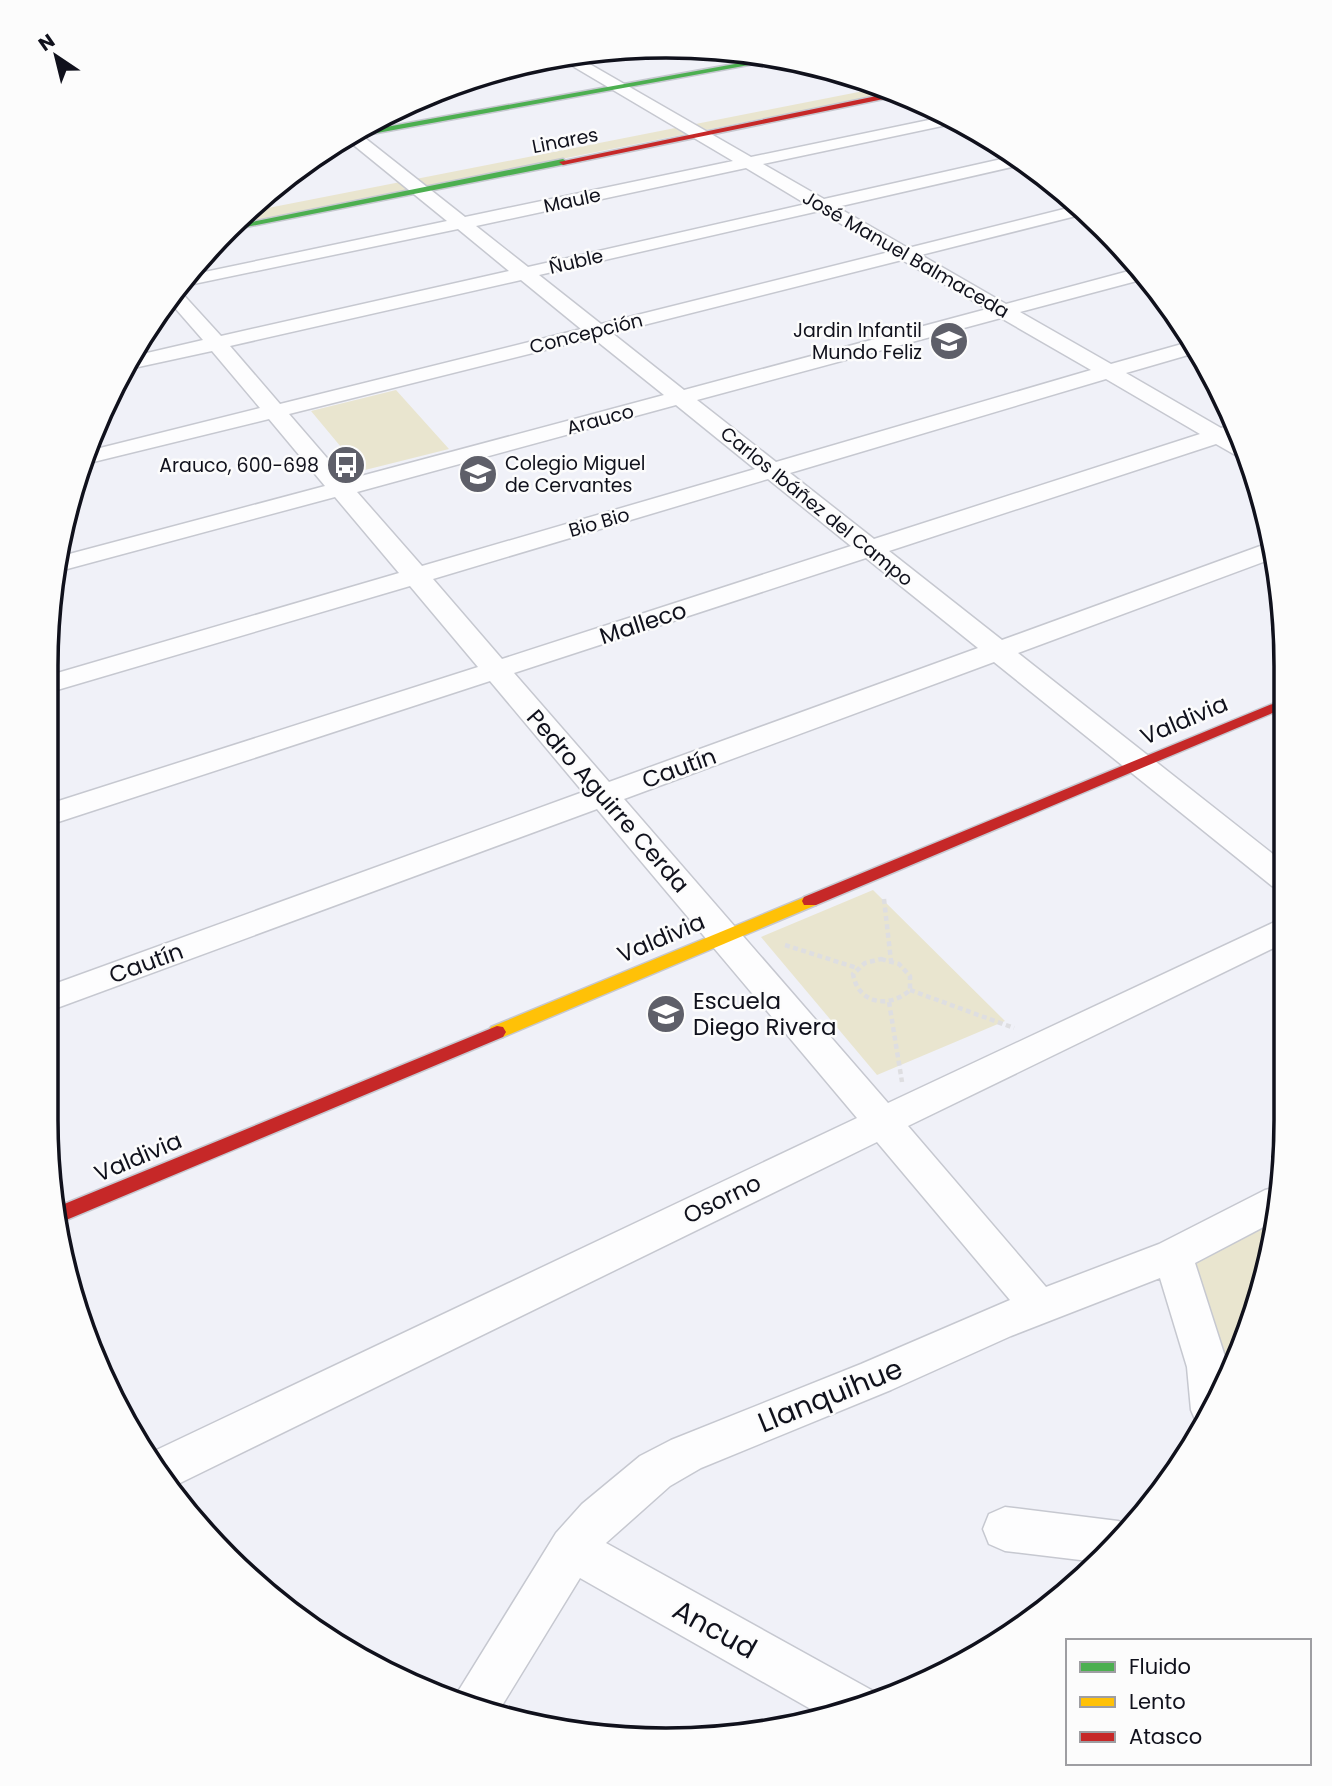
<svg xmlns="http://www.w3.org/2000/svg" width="1332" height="1786" viewBox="0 0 1332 1786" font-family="Poppins,sans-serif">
  <rect width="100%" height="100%" fill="#f0f1f8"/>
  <path fill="#e9e5cf" d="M884 87 895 92 243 223 253 211Z
    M396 390 449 449 361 471 311 411Z
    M873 890 1005 1021 877 1075 761 937Z
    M1277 1210 1265 1281 1222 1385 1183 1260Z"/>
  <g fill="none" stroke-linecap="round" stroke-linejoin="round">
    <defs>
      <path id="street" d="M574 55 751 157 948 116 961 122 763 164 824 199 1015 156 1025 164 837 207 908 248 1080 205 1088 213 921 255 1006 304 1140 268 1148 278 1020 312 1111 364 1189 342 1195 353 1126 373 1221 428 1236 423 1241 436 1237 437 1242 440 1247 457 1237 456 1216 444 889 551 1002 640 1263 545 1270 543 1274 558 1018 653 1283 862V889L1272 886 994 662 624 799 888 1103 1283 918 1284 943 908 1126 1046 1287 1159 1244 1265 1190 1281 1186 1275 1221 1195 1263 1229 1369 1205 1427 1197 1424 1191 1410 1187 1367 1160 1278 1011 1336 891 1390 701 1468 670 1486 606 1543 875 1692 879 1701 866 1707 823 1716 580 1578 498 1712 454 1698 556 1533 582 1504 640 1456 671 1440 861 1364 1010 1300 877 1142 176 1485H174L148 1454 857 1118 597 809 46 1012V987L583 792 490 681 46 826V805L478 667 410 586 47 693V676L399 573 335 497 56 572 58 557 325 486 269 419 85 464 92 450 260 408 212 351 129 369 134 356 203 340 169 301 179 290 221 336 509 271 458 229 184 286 195 274 447 221 345 138 356 131 465 217 733 161 559 58ZM746 168 806 204 528 267 476 226ZM819 211 889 252 601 324 539 275ZM902 260 987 309 684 390 612 333ZM521 280 581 329 280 404 230 346ZM1001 318 1091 370 776 462 697 400ZM593 338 664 395 346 480 289 414ZM1106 379 1200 434 874 539 790 473ZM676 405 755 469 422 566 357 492ZM768 479 851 546 502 659 433 579ZM866 558 978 648 609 782 514 673Z
        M1005 1507 1118 1521 1134 1527 1097 1562 1005 1551 989 1544 983 1529 989 1514Z"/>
      <path id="fast" d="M773 57 782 59 344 139 353 133Z
        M563 159 567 162 566 164 236 229 242 224Z"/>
      <path id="slow" d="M810 895 816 897 818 901 816 905 503 1037H491L488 1032 491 1027Z"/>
      <path id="jam" d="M896 92 903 95 563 165 559 162Z
        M1282 700V709L816 905H804L802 901 804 897Z
        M497 1026 503 1027 506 1032 503 1037 59 1223 57 1207Z"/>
    </defs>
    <use href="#street" stroke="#c6c8d0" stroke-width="3"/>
    <use href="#fast" stroke="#c6c8d0" stroke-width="3"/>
    <use href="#slow" stroke="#c6c8d0" stroke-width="3"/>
    <use href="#jam" stroke="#c6c8d0" stroke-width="3"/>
    <path stroke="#dedee1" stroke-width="4.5" stroke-dasharray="5 3.5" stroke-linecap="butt" d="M884 899 891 961
      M785 945 857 968
      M881 959 899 964 910 976V990C889 1009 858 1004 853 974L865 963Z
      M910 990 1014 1028
      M889 1002 902 1082"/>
    <use href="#street" fill="#fdfdfe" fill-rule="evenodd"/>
    <use href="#fast" fill="#4caf50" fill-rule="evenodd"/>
    <use href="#slow" fill="#ffc107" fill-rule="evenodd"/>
    <use href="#jam" fill="#c62828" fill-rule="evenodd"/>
  </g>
  <defs>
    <symbol id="school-disc" viewBox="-11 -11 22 22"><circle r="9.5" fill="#5e5f69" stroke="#fcfcfc"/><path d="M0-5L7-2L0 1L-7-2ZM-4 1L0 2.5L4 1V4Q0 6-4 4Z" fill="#fff"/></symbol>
    <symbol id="bus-disc" viewBox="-11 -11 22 22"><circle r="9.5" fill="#5e5f69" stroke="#fcfcfc"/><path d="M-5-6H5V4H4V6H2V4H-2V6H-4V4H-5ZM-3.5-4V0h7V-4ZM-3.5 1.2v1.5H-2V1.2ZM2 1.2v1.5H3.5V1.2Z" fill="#fff"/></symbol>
  </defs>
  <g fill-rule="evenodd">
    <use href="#school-disc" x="927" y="319" width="44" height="44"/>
    <use href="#bus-disc" x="324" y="443" width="44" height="44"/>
    <use href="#school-disc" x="456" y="452" width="44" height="44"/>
    <use href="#school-disc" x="644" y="992" width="44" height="44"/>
  </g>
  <g text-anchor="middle" stroke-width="5" stroke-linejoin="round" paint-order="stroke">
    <g font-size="19" fill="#10111c" stroke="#fcfcfc">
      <text transform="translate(565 140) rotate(-11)" y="7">Linares</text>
      <text transform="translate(572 200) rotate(-12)" y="7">Maule</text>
      <text transform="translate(906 254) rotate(30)" y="7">José Manuel Balmaceda</text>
      <text transform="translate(576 261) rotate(-13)" y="7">Ñuble</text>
      <text transform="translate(586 333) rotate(-14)" y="7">Concepción</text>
      <text transform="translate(600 419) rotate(-15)" y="7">Arauco</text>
      <text transform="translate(817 506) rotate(39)" y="7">Carlos Ibáñez del Campo</text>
      <text transform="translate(599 522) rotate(-16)" y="7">Bio Bio</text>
    </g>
    <g font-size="19" fill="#10111c" stroke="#fcfcfc" text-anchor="end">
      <text x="922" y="337">Jardin Infantil<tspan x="922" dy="22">Mundo Feliz</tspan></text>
      <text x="505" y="470" text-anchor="start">Colegio Miguel<tspan x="505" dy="22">de Cervantes</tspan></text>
      <text x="319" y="472">Arauco, 600-698</text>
    </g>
    <g font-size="23" fill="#10111c" stroke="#fcfcfc">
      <text transform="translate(643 623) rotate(-18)" y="8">Malleco</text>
      <text transform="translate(1184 720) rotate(-23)" y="8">Valdivia</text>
      <text transform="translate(679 768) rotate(-20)" y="8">Cautín</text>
      <text transform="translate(608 801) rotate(49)" y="8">Pedro Aguirre Cerda</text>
      <text transform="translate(661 938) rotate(-23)" y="8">Valdivia</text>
      <text transform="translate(146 963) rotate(-20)" y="8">Cautín</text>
      <text transform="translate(138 1157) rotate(-23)" y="8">Valdivia</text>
      <text transform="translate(722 1199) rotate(-26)" y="8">Osorno</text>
    </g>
    <g font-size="23" fill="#10111c" stroke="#fcfcfc" text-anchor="start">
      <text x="693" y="1009">Escuela<tspan x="693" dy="26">Diego Rivera</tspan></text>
    </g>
    <g font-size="28" fill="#10111c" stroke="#fcfcfc">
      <text transform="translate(830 1395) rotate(-22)" y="10">Llanquihue</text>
      <text transform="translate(715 1629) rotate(29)" y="10">Ancud</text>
    </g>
  </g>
  <path d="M0 0H1332V1786H0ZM666 58H666A608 608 0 0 1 1274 666V1120A608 608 0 0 1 666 1728H666A608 608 0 0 1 58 1120V666A608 608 0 0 1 666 58Z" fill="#fcfcfc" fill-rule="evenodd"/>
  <path fill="none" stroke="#10111c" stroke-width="3.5" d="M666 58H666A608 608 0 0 1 1274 666V1120A608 608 0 0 1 666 1728H666A608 608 0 0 1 58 1120V666A608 608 0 0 1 666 58Z"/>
  <rect x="1066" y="1639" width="245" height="126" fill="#fcfcfc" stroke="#9e9ea2" stroke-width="2"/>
  <rect x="1080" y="1662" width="35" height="10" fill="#4caf50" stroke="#9e9ea2" stroke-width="2"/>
  <text x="1129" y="1674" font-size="21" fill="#10111c">Fluido</text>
  <rect x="1080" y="1697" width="35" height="10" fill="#ffc107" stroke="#9e9ea2" stroke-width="2"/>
  <text x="1129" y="1709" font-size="21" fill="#10111c">Lento</text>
  <rect x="1080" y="1732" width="35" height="10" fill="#c62828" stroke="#9e9ea2" stroke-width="2"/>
  <text x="1129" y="1744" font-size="21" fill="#10111c">Atasco</text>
  <g transform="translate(56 56) rotate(325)" stroke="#fcfcfc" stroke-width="5" paint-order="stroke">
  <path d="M0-5L12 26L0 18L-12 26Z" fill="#10111c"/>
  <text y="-10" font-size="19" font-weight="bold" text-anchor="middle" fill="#10111c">N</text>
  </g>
</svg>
